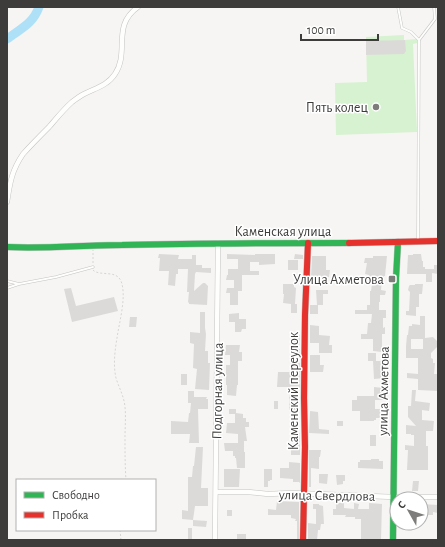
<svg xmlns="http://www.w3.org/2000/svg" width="445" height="547" viewBox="0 0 445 547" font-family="'Alegreya Sans',sans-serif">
  <rect width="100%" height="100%" fill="#f6f5f3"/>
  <path fill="#d6f2d0" d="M404 35V40L417 39V43L413 44 417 132 336 135 335 83 367 82 366 37Z"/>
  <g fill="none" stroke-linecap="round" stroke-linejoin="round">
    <path stroke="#aee1f8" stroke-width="9" d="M7 39C20 29 33 24 39 7"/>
  </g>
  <path fill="#dcdad9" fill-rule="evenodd" d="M405 40 406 51 404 54 366 55V41Z
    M159 254 179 255 178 259H192V255H196V265H202V268H211V273L196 272 195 274 194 291 203 283H205L208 286 207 305 189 304V303L188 302 189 292H187L188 269H178V274H176L175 286 168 285 169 271H159L160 258H158Z
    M227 254 255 255V254H275V264L259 265V262H250V271H259V275H242V291H238V305H230V293H226L227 288H234V280H226L227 275H228V269H238V259H227Z
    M295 254 303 255V259H294Z
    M413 254H421L422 261H423V267H425V269H434V265H438V274L432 273V282H426V274H407L408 255H413Z
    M312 256H326V270H330L329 277 311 278Z
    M373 256H387L385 276H384V279H382L381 290 386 291 385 295H380V302H379V310H386V318H383V328L385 327V334H382V352L373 351V339H361V334H367L368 323H371L372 314H355V310H367V305H370V291H371L372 284 368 283 369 275 365 274 367 263H364L365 258H373Z
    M288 260H298V270H288Z
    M283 284H294V287L296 288 295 304H297V313H291V304L283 303 284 294H283Z
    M415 284H423L422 294H419V307H416V316L406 315V311H409L410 292 408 290 409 286 410 285H415Z
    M71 288 76 306 114 297 118 311 72 322 64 289Z
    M316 290H328V294H323V305H317Z
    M310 305H318V314H310Z
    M200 312H205V328L206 334 205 351H208V363H210L209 390 195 389 197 369 193 368 194 344 190 343V332L200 333Z
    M239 313V319H246V329H242L241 332H235V322H229V314Z
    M420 316H425V338L433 337 438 342V346L431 353V358L433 359V363H435L434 374H438V391L418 390V379L407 378V373L418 374V358H406V346L407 335H408L409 326H412V324L420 325ZM411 339H423V349H411Z
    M130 317H137L136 327H129Z
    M310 325 319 326V335L330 336 329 345H332V353H319V343H310Z
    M291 334 300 335 299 349H300V354L294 353 295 344 290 343Z
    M226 345H240L239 352H242V361H238V385H237L236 396 227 395V385H226V365H230V355H225Z
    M368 353H376V361H383V373H385V378L374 379 373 361H375H368Z
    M310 355H320V365H324L323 372H310Z
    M294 362 300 363V388H298V410H289V395H290V387H277L278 372H292V365H294Z
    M181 374H187V385H181Z
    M374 387 384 388 383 400H375V409H385L384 418H376V420H374V421H360V411H352V400H357V396H374Z
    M412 390H416L415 401 430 403 429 411 422 410V420L434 421 433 431H426V446H428V470H407L408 450H405V445L414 446V435H411V434H406V425L416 426 408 417V406H411Z
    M188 391H194V397H207L206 399H208V409H198L199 443H189L190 434H171V421L188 422 189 413H190L191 403H188Z
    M274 401H278V409H274Z
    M229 409H236V413L243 414V418H246V422H249V427H245L247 441H244V452H245V468H237L236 458H235V456H233V451H225L224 443H238V434L226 433 227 423H235V414H229Z
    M310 411 318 412 319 429 329 430V434L309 433Z
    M337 421H343V426H337Z
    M296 433H300V455H291V449H296Z
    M370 435H376V446H370Z
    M196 447H203L201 488H208V506H195L193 520 182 519V510L188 511V477H192L193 466H194Z
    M309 450H321L320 457H319V469L311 468V487H309Z
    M371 459H379V461H383V469L358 468V462H360V460H371Z
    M289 462 300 463V483L299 482H293V479L280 478V468H289Z
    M224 469H240L239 487H224Z
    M264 469H272V480H270V481H268V487H264Z
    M319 474H328L327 484 319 483Z
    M336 475H345V481H343V484L337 485Z
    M413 481H419L418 491H412Z
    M277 501 299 502V540H297V521H295L296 519 291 518V515H268V509L276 510Z
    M336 503H344V508L354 509V503L359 504 358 509H369V503L382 504 381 540H361V519H355V517H345L346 515H333V509H336Z
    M313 504H319V505L323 506 324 524H321L320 530H318L317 540H308V523L316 524V509H313Z
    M421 504 438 505V513L433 512V515H421Z
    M227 510H232V516H227Z
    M193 520 207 521 206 527 193 526Z
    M188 528H192V540H188Z
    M237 534H246V540H237Z"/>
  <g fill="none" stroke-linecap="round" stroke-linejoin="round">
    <defs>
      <path id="lane" d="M398 7 402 28 411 32 419 40 418 240
        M419 40 435 19 434 7
        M7 281 19 284
        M7 288 19 284 56 277 93 267"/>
      <path id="street" d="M7 202C10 182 12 170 23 154 31 145 40 136 49 127 56 119 63 110 72 102 76 99 80 96 84 94 96 88 108 85 115 74 130 52 111 26 138 7
        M216 492H248L268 494 292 493 394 497H438
        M215 540 218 243"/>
      <path id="fast" d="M7 247C45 249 84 245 122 245 198 243 274 243 349 243
        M393 540 396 278 398 242"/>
      <path id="jam" d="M349 243 438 241
        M303 540 305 447 304 398 305 315 308 243"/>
    </defs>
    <use href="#lane" stroke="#c4c4c3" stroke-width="3"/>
    <use href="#street" stroke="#c4c4c3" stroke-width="5.5"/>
    <use href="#fast" stroke="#c4c4c3" stroke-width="7"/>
    <use href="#jam" stroke="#c4c4c3" stroke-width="7"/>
    <path stroke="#d5d5d4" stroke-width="1" stroke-dasharray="2 2" stroke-linecap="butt" d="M93 263V250
      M93 270 94 271C102 276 116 270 121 281 127 296 119 323 117 338 115 350 113 365 116 378 119 388 124 396 125 407 126 417 125 427 125 437 125 452 125 466 126 480
      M120 530 121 540"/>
    <use href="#lane" stroke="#fefefd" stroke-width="2"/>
    <use href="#street" stroke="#fefefd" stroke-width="4.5"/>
    <use href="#fast" stroke="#30b455" stroke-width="6"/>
    <use href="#jam" stroke="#e5322d" stroke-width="6"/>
  </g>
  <g fill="#7e7d7b" stroke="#fff" stroke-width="1.5">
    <circle cx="376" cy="107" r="4"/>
    <rect x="388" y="275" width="8" height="8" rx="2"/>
  </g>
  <g text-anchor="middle" stroke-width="3" stroke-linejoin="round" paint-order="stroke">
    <g font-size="14" fill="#3d3c3b" stroke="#fff" text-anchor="end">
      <text x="368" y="112">Пять колец</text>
      <text x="384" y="284">Улица Ахметова</text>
    </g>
    <g font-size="14" fill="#3d3c3b" stroke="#fff">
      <text x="283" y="236">Каменская улица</text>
      <text transform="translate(217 391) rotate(-89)" y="5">Подгорная улица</text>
      <text transform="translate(293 391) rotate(-90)" y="5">Каменский переулок</text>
      <text transform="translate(383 391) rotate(-89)" y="5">улица Ахметова</text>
      <text transform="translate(327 495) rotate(1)" y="5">улица Свердлова</text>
    </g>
  </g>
  <rect width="445" height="547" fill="none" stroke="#3d3c3b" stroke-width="16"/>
  <rect x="16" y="479" width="140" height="52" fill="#ffffff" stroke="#b1b1b1"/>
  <rect x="24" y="492" width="20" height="6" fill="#30b455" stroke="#b1b1b1"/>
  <text x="52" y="499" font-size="12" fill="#3d3c3b">Свободно</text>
  <rect x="24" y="512" width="20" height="6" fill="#e5322d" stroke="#b1b1b1"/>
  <text x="52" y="519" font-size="12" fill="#3d3c3b">Пробка</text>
  <g transform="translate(409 511) rotate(309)"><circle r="19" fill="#ffffff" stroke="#b1b1b1"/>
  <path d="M0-3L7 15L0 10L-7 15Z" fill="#7e7d7b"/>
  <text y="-6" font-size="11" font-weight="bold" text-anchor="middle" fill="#3d3c3b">С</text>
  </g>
  <path d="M301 34v6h77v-6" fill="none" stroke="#3d3c3b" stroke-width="2"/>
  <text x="307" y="34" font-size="12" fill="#3d3c3b" stroke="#ffffff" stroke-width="3" paint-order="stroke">100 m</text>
</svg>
